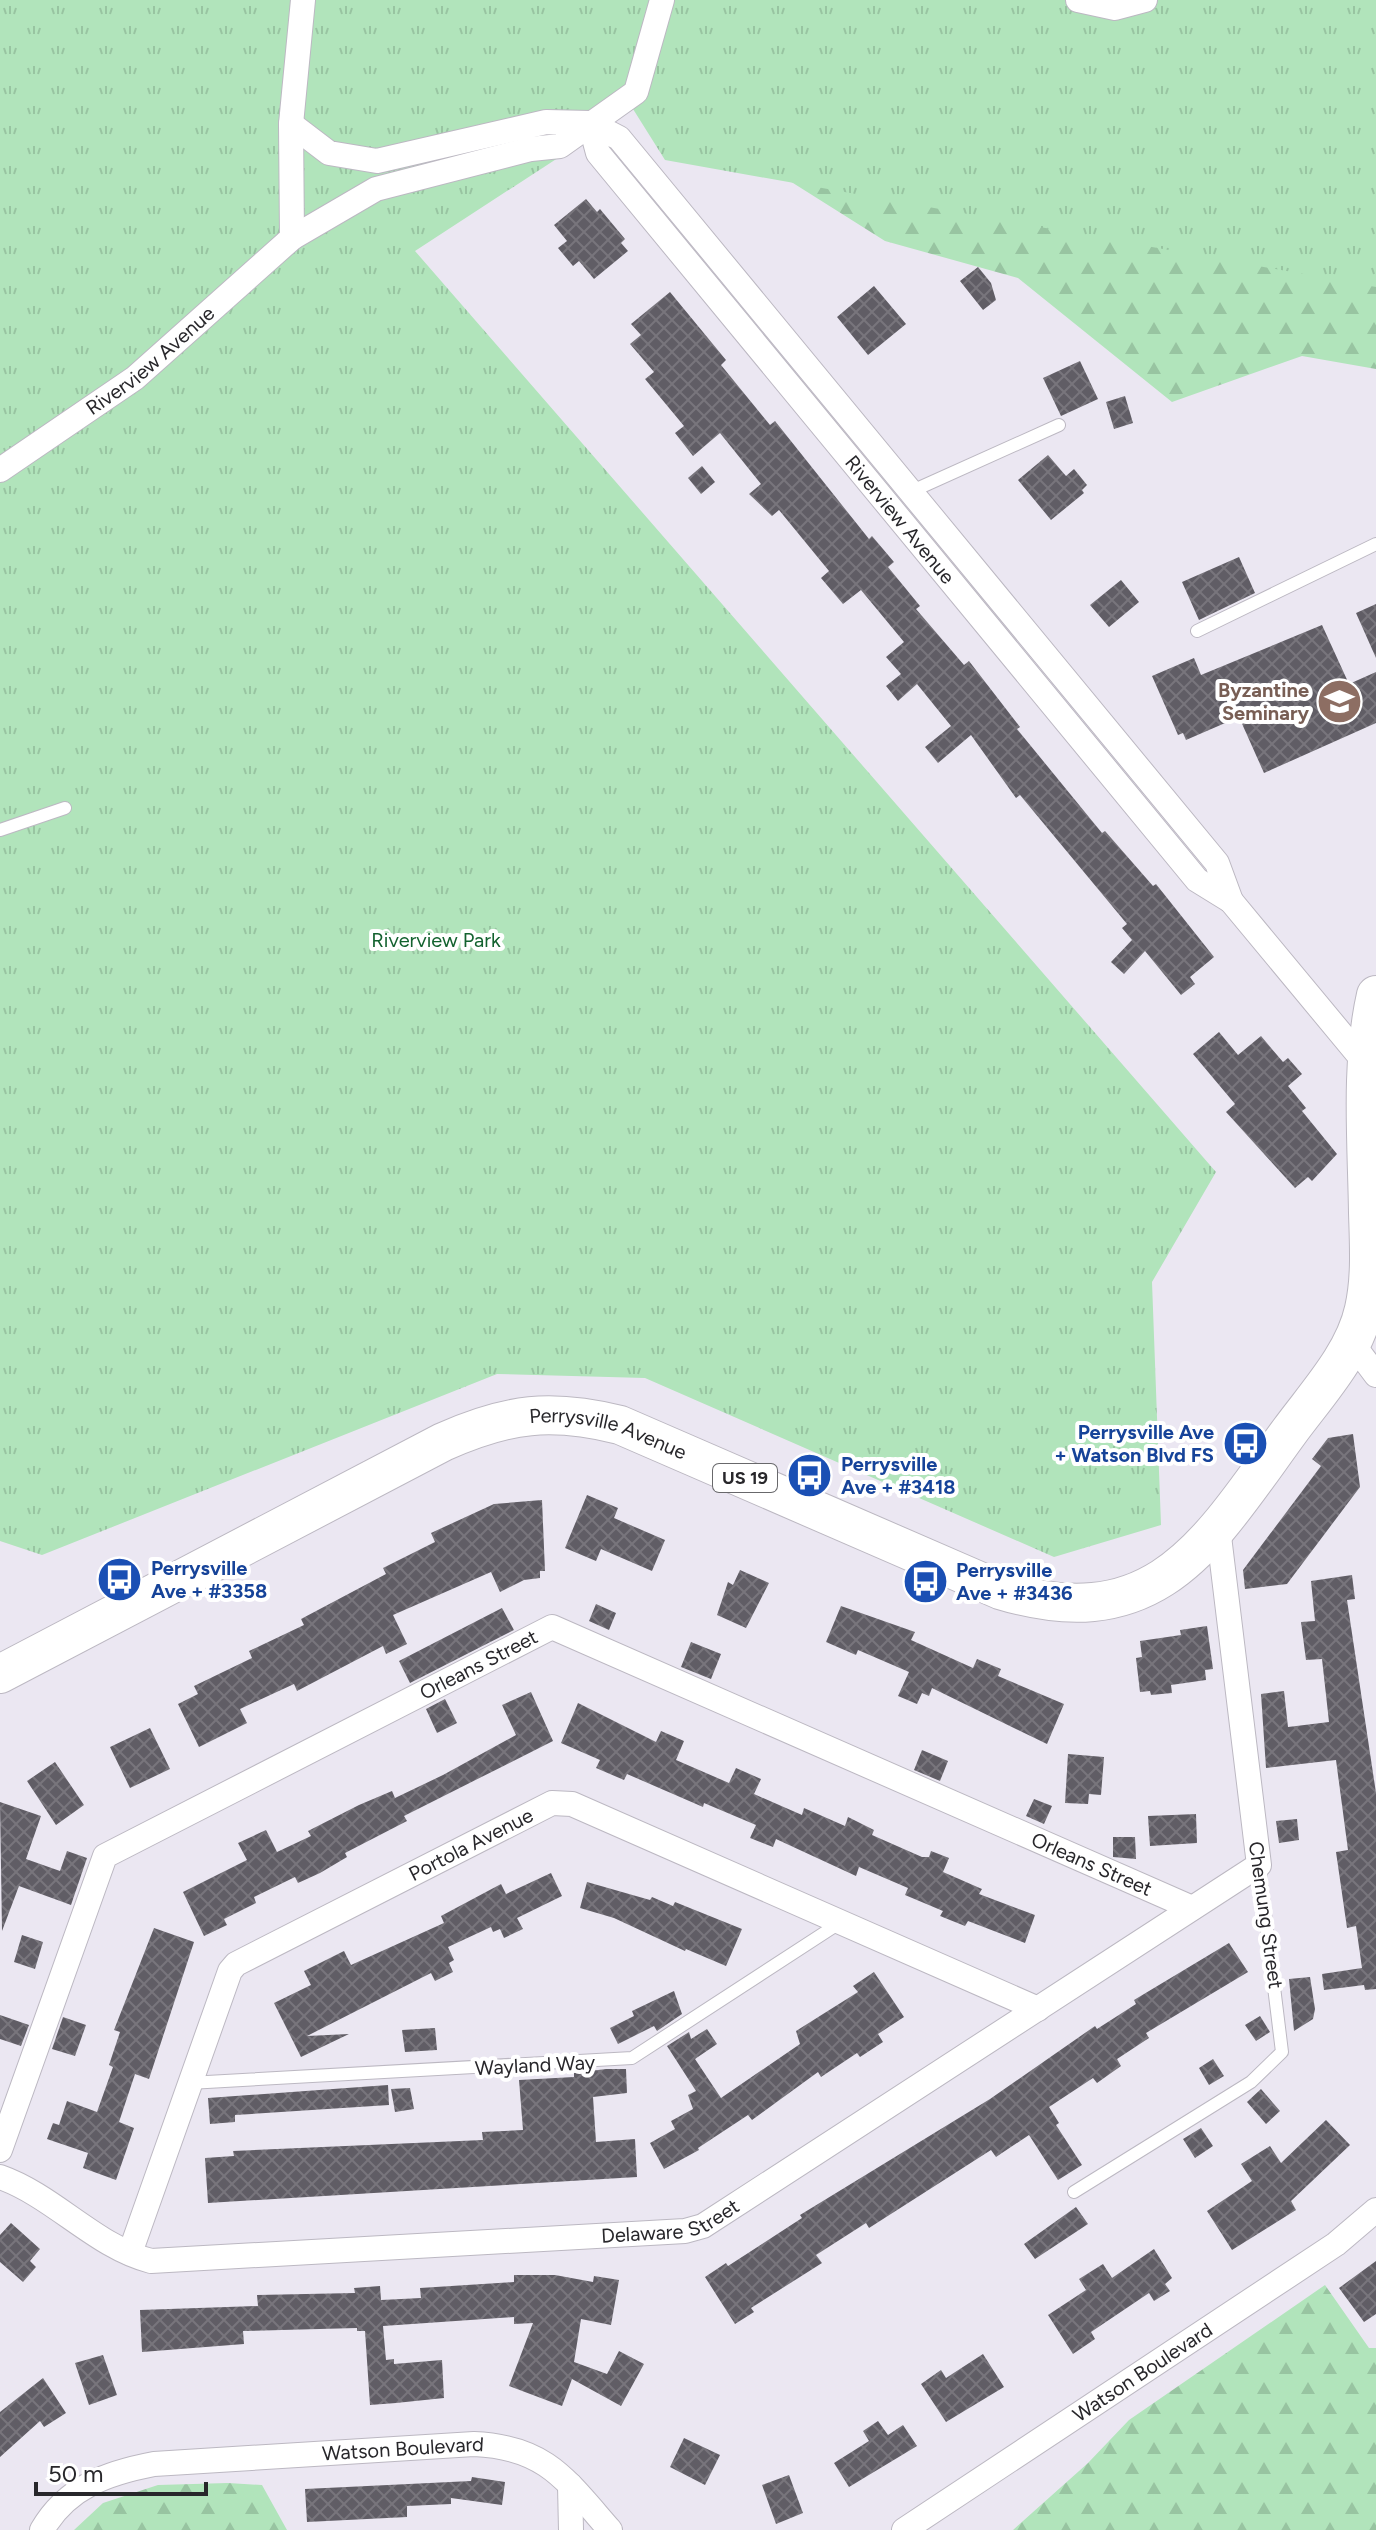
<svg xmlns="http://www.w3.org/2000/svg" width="1376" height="2530" viewBox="0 0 1376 2530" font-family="Figtree,sans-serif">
  <defs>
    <pattern id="forest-firs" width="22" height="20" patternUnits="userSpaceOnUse" patternTransform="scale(2)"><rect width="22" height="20" fill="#b1e4bb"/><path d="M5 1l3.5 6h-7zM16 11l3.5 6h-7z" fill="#98c4a1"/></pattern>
    <pattern id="park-tufts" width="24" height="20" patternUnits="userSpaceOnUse" patternTransform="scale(2)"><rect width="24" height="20" fill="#b1e4bb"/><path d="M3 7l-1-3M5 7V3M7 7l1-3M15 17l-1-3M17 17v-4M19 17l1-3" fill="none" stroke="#98c4a1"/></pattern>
    <pattern id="building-cross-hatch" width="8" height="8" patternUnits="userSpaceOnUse" patternTransform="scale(2)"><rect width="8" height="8" fill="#605d65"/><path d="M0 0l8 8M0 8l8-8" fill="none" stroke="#78757c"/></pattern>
  </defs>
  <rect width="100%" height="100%" fill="#ebe7f2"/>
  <path fill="url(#forest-firs)" d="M1376 0V369L1302 356 1172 402 1018 278 885 241 766 166Z
    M1325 2285 1369 2348H1376V2530H1013L1088 2463 1129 2420Z
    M228 2483 262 2485 287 2530H74L103 2503 158 2485Z"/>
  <path fill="url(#park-tufts)" d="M0 0H1376V287L665 160 633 109 415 251 1216 1172 1152 1282 1161 1525 1054 1557 645 1378 497 1374 42 1555 0 1541Z"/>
  <path fill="url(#building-cross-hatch)" d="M586 199 597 212 600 209 625 239 621 243 628 251 594 279 579 261 573 266 558 248 567 241 554 225Z
    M978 267 991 283 996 300 983 310 960 281Z
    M874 286 906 324 868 355 837 317Z
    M670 292 726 360 721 365 770 425 775 421 869 539 872 536 894 562 888 567 920 606 916 609 964 665 969 661 1020 727 1017 729 1102 833 1105 831 1153 886 1156 884 1214 957 1190 977 1195 984 1181 995 1145 951 1124 974 1111 962 1132 940 1122 928 1127 924 1020 795 1016 798 971 735 938 763 925 747 951 726 917 684 898 701 886 686 901 674 886 657 904 642 861 590 843 604 821 578 829 571 779 510 772 516 749 494 761 484 720 433 693 456 675 433 684 426 645 379 654 372 630 344 641 335 631 324Z
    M1080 361 1098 399 1061 416 1043 378Z
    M1125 396 1133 423 1114 429 1106 402Z
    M1048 455 1066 476 1074 469 1087 485 1082 490 1084 493 1051 520 1018 480Z
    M702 466 715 482 701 494 688 478Z
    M1239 557 1255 593 1199 620 1182 582Z
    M1121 580 1139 602 1109 627 1090 605Z
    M1376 604V658L1356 613Z
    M1322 625 1349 684 1376 672V723L1264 773 1239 717 1186 740 1183 733 1178 735 1152 676 1194 658 1201 675Z
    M1219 1032 1238 1055 1261 1036 1283 1062 1288 1058 1302 1074 1288 1086 1306 1108 1302 1111 1337 1154 1312 1181 1308 1177 1295 1188 1226 1112 1235 1104 1193 1054Z
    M1353 1434 1360 1487 1287 1584 1245 1589 1243 1570 1321 1466 1312 1459 1328 1438Z
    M587 1495 618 1508 614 1518 665 1540 652 1571 601 1549 596 1561 565 1548Z
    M542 1500 545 1571H540V1578L524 1580 500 1592 491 1572 393 1615 407 1644 386 1654 383 1646 297 1691 294 1684 240 1709 247 1723 199 1747 178 1704 198 1694 194 1686 252 1658 249 1651 304 1625 301 1619 386 1574 383 1568 435 1542 431 1533 494 1504Z
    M740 1570 769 1583 746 1628 717 1615 728 1582 733 1585Z
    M1352 1575 1355 1599 1347 1600 1376 1793V1989L1365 1990 1364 1985 1324 1990 1322 1974 1362 1968 1356 1926 1347 1928 1336 1852 1348 1850 1336 1760 1266 1768 1261 1694 1284 1691 1288 1727 1329 1722 1322 1659 1306 1660 1301 1622 1315 1621 1311 1581Z
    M596 1604 616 1613 609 1630 589 1621Z
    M841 1606 915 1632 911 1640 973 1668 977 1659 1001 1669 998 1676 1064 1704 1047 1744 932 1688 929 1696 922 1693 917 1704 898 1696 909 1672 858 1650 856 1655 826 1642Z
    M502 1608 514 1630 410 1683 399 1661Z
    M1207 1626 1213 1669 1205 1670 1206 1680 1171 1685 1172 1693 1151 1695 1150 1691 1140 1692 1136 1658 1142 1657 1140 1641 1181 1635 1180 1630Z
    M691 1642 721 1654 711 1679 681 1667Z
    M531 1692 553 1741 404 1816 407 1821 345 1853 347 1857 320 1873 298 1883 295 1877 254 1897 256 1903 224 1919 227 1925 204 1936 183 1892 247 1860 238 1843 266 1830 277 1852 311 1836 308 1831 359 1805 392 1791 395 1798 443 1775 516 1735 502 1705Z
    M445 1699 457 1723 437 1733 426 1709Z
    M578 1703 656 1742 661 1731 684 1741 676 1760 729 1783 736 1768 761 1779 754 1794 802 1815 804 1808 845 1826 848 1817 874 1830 872 1835 922 1857H929L931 1851 949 1858 943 1872 982 1889 979 1894 1035 1915 1025 1943 968 1921 965 1926 940 1916 943 1911 905 1895 908 1888 859 1867 856 1876 776 1839 773 1847 750 1838 756 1825 704 1803 703 1807 627 1774 624 1780 596 1768 600 1760 561 1743Z
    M150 1728 170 1769 130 1788 110 1747Z
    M922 1750 948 1761 940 1781 914 1770Z
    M1068 1754 1104 1757 1101 1795 1089 1794 1088 1804 1065 1803Z
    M55 1762 84 1805 56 1825 27 1781Z
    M1034 1799 1052 1806 1044 1824 1026 1816Z
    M0 1802 41 1816 26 1859 60 1871 67 1851 87 1858 71 1905 19 1886 2 1931Z
    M1196 1814 1197 1843 1150 1846 1148 1816Z
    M1297 1819 1299 1840 1279 1843 1276 1821Z
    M1113 1837H1135L1136 1859 1113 1857Z
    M551 1873 562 1896 517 1918 523 1929 504 1938 500 1929 493 1932 491 1927 448 1947 454 1960 449 1963 453 1972 435 1981 431 1973 307 2036 349 2034 301 2057 274 2003 311 1985 304 1971 344 1951 351 1965 444 1923 441 1916 501 1884 506 1894Z
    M587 1882 650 1900 652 1897 673 1906 675 1902 742 1929 726 1966 686 1949 685 1951 614 1918 580 1908Z
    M154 1928 194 1942 149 2079 135 2074 119 2122 134 2128 116 2180 83 2168 88 2153 47 2139 53 2123 59 2125 67 2101 97 2112 113 2067 109 2065 120 2032 114 2030Z
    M22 1935 43 1942 35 1969 14 1962Z
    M1229 1943 1248 1972 1146 2033 1149 2038 1117 2059 1121 2066 1097 2083 1093 2078 1049 2107 1059 2123 1056 2125 1082 2165 1058 2180 1029 2135 996 2157 991 2150 869 2228 866 2223 816 2255 822 2263 751 2308 754 2312 735 2324 705 2277 726 2263 728 2266 802 2218 800 2215 990 2099 1095 2026 1097 2029 1136 2004 1134 2000Z
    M874 1972 904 2017 878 2034 883 2042 860 2057 857 2053 821 2077 818 2072 752 2120 748 2115 698 2148 699 2150 664 2169 650 2143 675 2129 671 2121 693 2109 688 2095 696 2091 667 2046 689 2032 691 2039 707 2029 717 2044 695 2059 721 2098 800 2044 796 2031 858 1992 853 1986Z
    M1310 1977 1315 2009 1313 2019 1294 2031 1289 1979Z
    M674 1991 682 2014 657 2031 654 2026 618 2044 610 2028 634 2016 632 2011Z
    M0 2015 29 2025 21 2046 0 2039Z
    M1260 2016 1270 2032 1256 2041 1245 2025Z
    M63 2017 86 2025 75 2056 52 2049Z
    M435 2028 437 2050 405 2052 402 2030Z
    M1213 2059 1224 2076 1209 2085 1199 2068Z
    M606 2069H626L627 2093 593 2097 596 2142 635 2139 637 2177 208 2203 205 2158 234 2156 233 2151 483 2140 482 2132 523 2130 519 2080 574 2077V2073Z
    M388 2085 389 2105 235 2115V2122L210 2124 208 2098Z
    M410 2088 414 2109 395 2112 391 2089Z
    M1261 2089 1280 2111 1266 2124 1247 2102Z
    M1326 2120 1350 2145 1291 2201 1296 2210 1232 2250 1207 2211 1252 2181 1241 2164 1270 2146 1281 2163Z
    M1201 2128 1213 2146 1195 2158 1183 2139Z
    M1076 2207 1088 2224 1035 2259 1024 2244Z
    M11 2223 40 2249 30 2261 36 2267 23 2282 0 2262V2235Z
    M1154 2249 1172 2278 1165 2284 1170 2291 1154 2301 1149 2293 1091 2332 1095 2339 1073 2354 1048 2315 1086 2290 1079 2279 1103 2264 1112 2278Z
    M1376 2261V2314L1364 2322 1339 2288Z
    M514 2275H555L593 2282 594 2276 619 2280 611 2325 581 2319 574 2362 607 2374 619 2351 644 2364 621 2406 572 2379 562 2406 509 2386 533 2323 514 2324V2317L383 2326 386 2360 394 2359V2364L442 2360 444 2398 396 2403 370 2405 365 2331H357V2328L243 2331 244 2344 142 2352 140 2310 258 2306 257 2295 355 2293 354 2288 380 2286 381 2300 421 2298 420 2288 514 2282Z
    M983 2354 1004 2387 946 2422 921 2384 941 2370 946 2378Z
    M103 2355 117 2395 89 2405 75 2363Z
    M43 2378 66 2413 44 2427 40 2421 0 2457V2412Z
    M878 2421 888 2435 903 2425 917 2446 849 2487 834 2463 869 2441 863 2431Z
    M684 2438 720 2455 705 2485 670 2467Z
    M789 2475 803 2513 776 2524 762 2485Z
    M472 2477 505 2482 502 2505 451 2498V2504L407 2506V2517L307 2522 305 2489 471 2481Z"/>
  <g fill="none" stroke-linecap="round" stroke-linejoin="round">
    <defs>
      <path id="lane" d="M910 492 1059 425
        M1197 631 1376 544
        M0 830 65 808
        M189 2083 632 2058 841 1922
        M1074 2192 1251 2082 1282 2052 1259 1865"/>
      <g id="street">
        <path d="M1078 0 1115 8 1145 0"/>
        <path id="s1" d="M590 123 598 153 1197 880 1231 901 1367 1065"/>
        <path d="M291 124 329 153 377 161 546 122 590 123 619 138 1217 863 1231 901"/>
        <path d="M292 238 376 189 531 149 560 146 636 92 662 0"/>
        <path id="s2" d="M0 470 135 378 292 238 291 124 303 0"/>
        <path d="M1352 1343 1376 1375"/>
        <path id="s3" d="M0 2150 105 1856 552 1627 1192 1908"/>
        <path id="s4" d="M0 2177C54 2196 96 2247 151 2261L685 2231 703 2226 1259 1865 1218 1528"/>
        <path id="s5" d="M130 2253 230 1971 236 1964 552 1803 572 1804 1038 2009"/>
        <path d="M570 2485 571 2530"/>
        <path id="s6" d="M42 2530C67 2487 107 2473 154 2464L474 2444C546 2447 566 2480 610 2530"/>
        <path id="s7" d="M904 2530 1336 2244 1376 2210"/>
      </g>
      <g id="primary">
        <path id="s8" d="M0 1674 443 1442C508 1413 551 1408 620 1425L1000 1590C1157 1638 1208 1543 1289 1432 1316 1395 1354 1355 1364 1309 1371 1278 1369 1245 1368 1213 1367 1141 1360 1066 1376 995"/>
      </g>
    </defs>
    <use href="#lane" stroke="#bcb8c2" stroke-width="14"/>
    <use href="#street" stroke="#bcb8c2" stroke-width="26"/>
    <use href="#primary" stroke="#bcb8c2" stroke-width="40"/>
    <use href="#lane" stroke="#fff" stroke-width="12"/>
    <use href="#street" stroke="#fff" stroke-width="24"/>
    <use href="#primary" stroke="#fff" stroke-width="38"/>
  </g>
  <defs>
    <symbol id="university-disc" viewBox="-11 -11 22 22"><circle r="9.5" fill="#8d6e63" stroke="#fff"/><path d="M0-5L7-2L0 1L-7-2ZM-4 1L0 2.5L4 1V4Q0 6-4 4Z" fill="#fff"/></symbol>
    <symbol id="bus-disc" viewBox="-11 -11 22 22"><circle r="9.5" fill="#1a4fb4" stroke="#fff"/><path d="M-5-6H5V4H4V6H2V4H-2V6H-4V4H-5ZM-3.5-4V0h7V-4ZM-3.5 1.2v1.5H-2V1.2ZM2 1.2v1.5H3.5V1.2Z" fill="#fff"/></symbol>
  </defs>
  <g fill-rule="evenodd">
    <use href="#university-disc" x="1314" y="676" width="51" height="51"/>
    <use href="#bus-disc" x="1220" y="1418" width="51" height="51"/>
    <use href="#bus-disc" x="784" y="1450" width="51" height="51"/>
    <use href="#bus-disc" x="94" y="1554" width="51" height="51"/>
    <use href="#bus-disc" x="900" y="1556" width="51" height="51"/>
  </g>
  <g text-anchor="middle" stroke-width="8" stroke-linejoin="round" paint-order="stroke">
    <rect fill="#fff" stroke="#68686b" stroke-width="2" x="713" y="1464" width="64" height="28" rx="6"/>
    <g font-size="18" font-weight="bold" fill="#28272b">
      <text x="745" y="1484">US 19</text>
    </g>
    <g font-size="20" fill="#28272b" stroke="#fff">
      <text dy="7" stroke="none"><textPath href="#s2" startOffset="186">Riverview Avenue</textPath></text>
      <text dy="7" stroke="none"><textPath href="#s1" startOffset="506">Riverview Avenue</textPath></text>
      <text dy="7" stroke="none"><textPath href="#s8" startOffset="672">Perrysville Avenue</textPath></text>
      <text dy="7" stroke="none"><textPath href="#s3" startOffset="732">Orleans Street</textPath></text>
      <text dy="7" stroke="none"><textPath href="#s5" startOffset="572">Portola Avenue</textPath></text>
      <text dy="7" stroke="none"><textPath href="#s3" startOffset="1404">Orleans Street</textPath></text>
      <text transform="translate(1266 1915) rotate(82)" y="7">Chemung Street</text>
      <text transform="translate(535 2065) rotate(-3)" y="7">Wayland Way</text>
      <text dy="7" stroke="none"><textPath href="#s4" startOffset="696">Delaware Street</textPath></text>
      <text dy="7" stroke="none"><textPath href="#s7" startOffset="286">Watson Boulevard</textPath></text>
      <text dy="7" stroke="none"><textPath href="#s6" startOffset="384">Watson Boulevard</textPath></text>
    </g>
    <g font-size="20" font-weight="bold" fill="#785e54" stroke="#fff" text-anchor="end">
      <text x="1309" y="697">Byzantine<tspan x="1309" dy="23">Seminary</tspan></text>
    </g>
    <g font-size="20" fill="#13622f" stroke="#fff">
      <text x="436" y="947">Riverview Park</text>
    </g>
    <g font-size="20" font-weight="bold" fill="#164399" stroke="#fff" text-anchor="start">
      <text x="1214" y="1439" text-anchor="end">Perrysville Ave<tspan x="1214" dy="23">+ Watson Blvd FS</tspan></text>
      <text x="841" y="1471">Perrysville<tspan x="841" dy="23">Ave + #3418</tspan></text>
      <text x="151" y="1575">Perrysville<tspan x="151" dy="23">Ave + #3358</tspan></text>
      <text x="956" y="1577">Perrysville<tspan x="956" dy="23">Ave + #3436</tspan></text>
    </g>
  </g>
  <path d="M36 2482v12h170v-12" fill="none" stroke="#28272b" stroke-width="4"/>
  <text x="48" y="2482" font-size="24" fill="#28272b" stroke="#ffffff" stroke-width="6" paint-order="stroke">50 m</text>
</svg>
